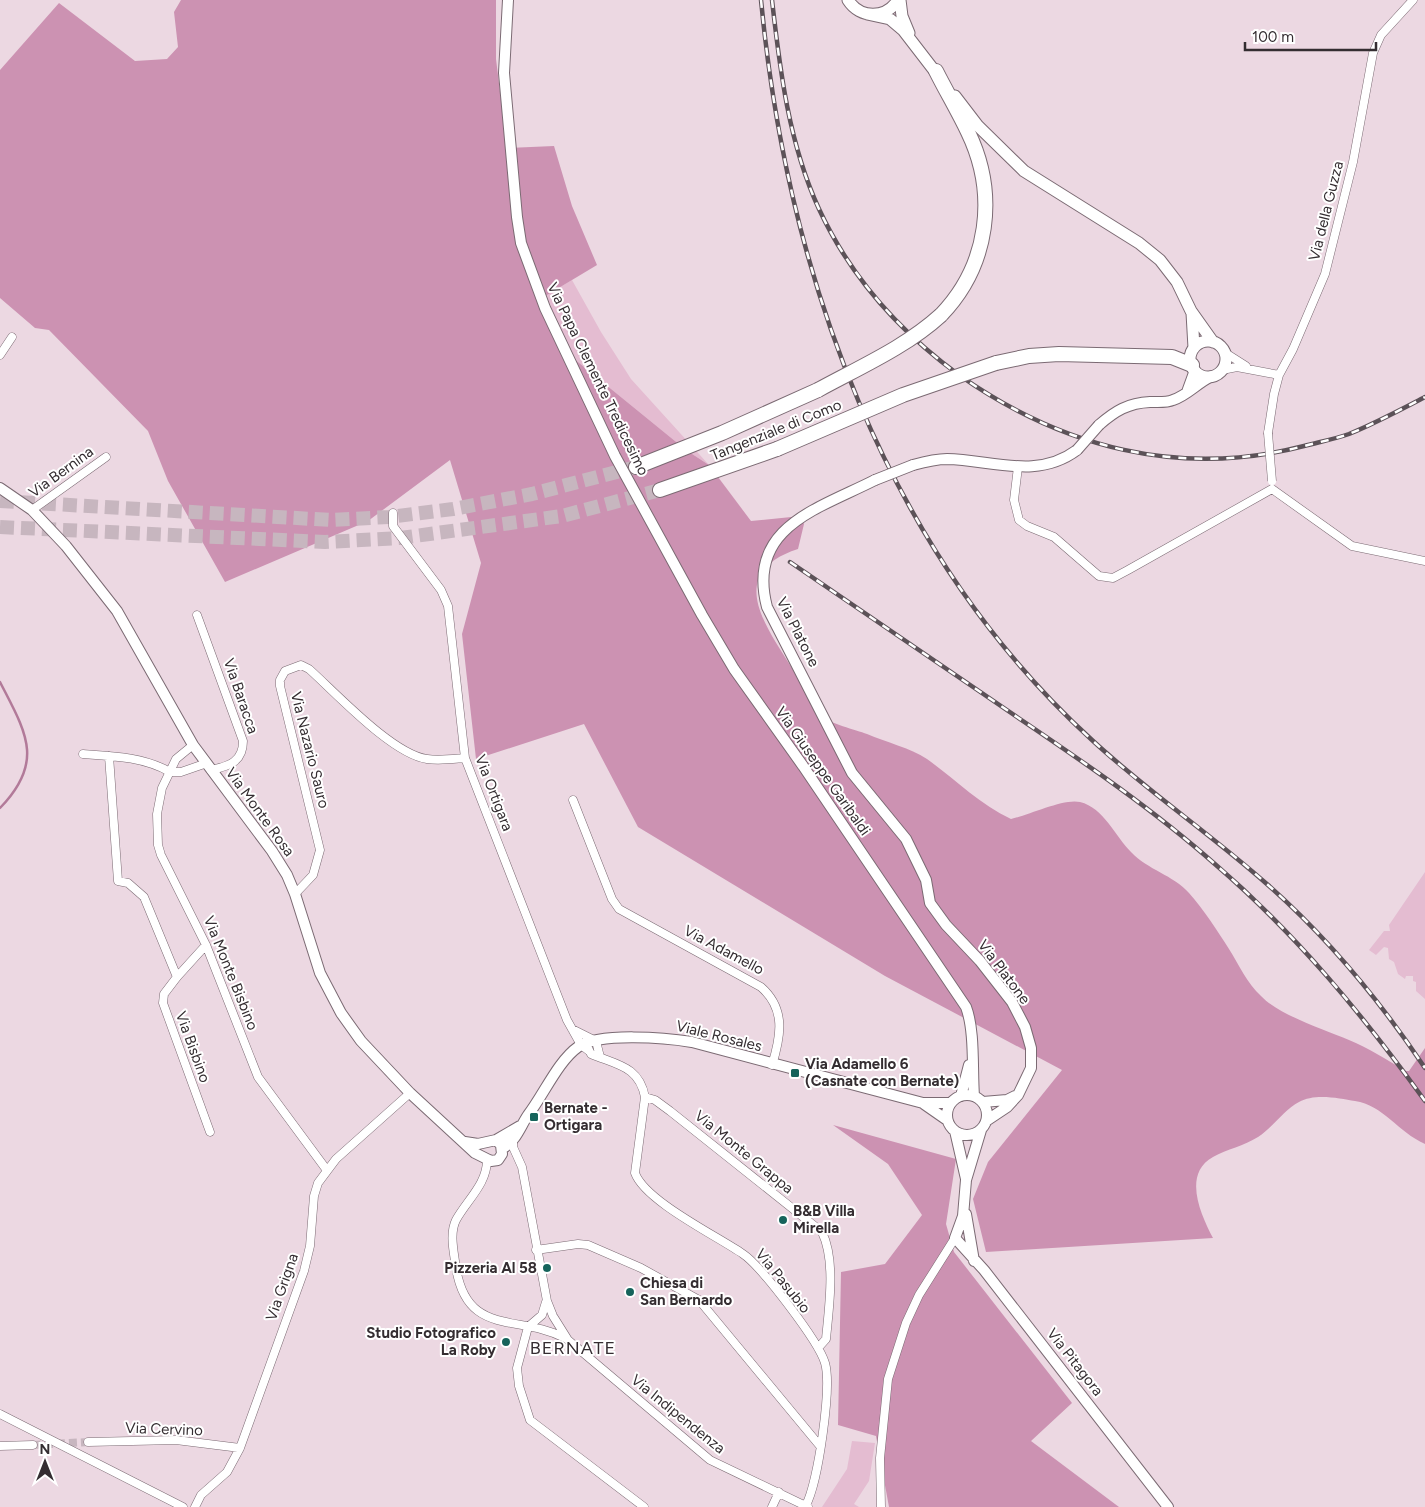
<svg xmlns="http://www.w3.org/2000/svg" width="1425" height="1507" viewBox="0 0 1425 1507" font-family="Figtree,sans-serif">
  <rect width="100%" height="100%" fill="#ecd8e2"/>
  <path fill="#e4bcd1" d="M572 280 601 332 631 379 709 465 686 450 573 358 542 298Z
    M1425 872V999L1416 991V982L1413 981V976H1406L1405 979 1398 974 1394 962 1389 959 1388 948 1384 947 1376 955 1369 950 1384 931H1390L1389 925Z
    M852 1441 875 1443 869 1481 854 1504 859 1507H822L847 1469Z"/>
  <path fill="#cc92b2" d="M181 0H496V59L507 148 554 146 572 206 597 265 542 298 573 358 686 450 709 465 751 521 801 516 804 524 798 549C724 573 766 626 793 670 799 681 813 709 821 716 829 723 856 730 867 734 886 742 910 748 927 759 955 779 979 804 1011 819 1029 815 1064 798 1080 802 1104 808 1115 836 1131 852 1148 870 1173 875 1189 893 1204 910 1217 930 1229 949 1239 965 1247 983 1261 996 1279 1015 1325 1030 1349 1040 1369 1048 1387 1060 1406 1071H1409L1425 1048V1144C1398 1132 1383 1105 1355 1101 1339 1098 1314 1093 1299 1102 1284 1110 1273 1127 1258 1137 1244 1146 1227 1149 1213 1157 1182 1174 1201 1215 1213 1238L986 1252 973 1199 988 1162 1062 1070 885 976 638 827 584 724 476 759 462 634 481 563 450 460 368 521 225 582 168 481 148 431 49 330 35 328 0 298V70L59 3 135 61 167 59 178 47 174 12Z
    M833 1125 956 1159 946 1224 954 1252 1072 1403 1031 1441 1119 1507H889L876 1436 838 1425 841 1272 885 1264 922 1215 888 1164Z"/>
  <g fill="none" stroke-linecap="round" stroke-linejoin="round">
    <path stroke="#b27a99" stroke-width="2.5" d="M0 682C25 731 46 761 0 808"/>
    <path stroke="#c7b6bf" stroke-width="8" stroke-dasharray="8 4" stroke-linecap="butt" d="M33 1445 88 1442"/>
    <path stroke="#c7b6bf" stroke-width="14" stroke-dasharray="14 7" stroke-linecap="butt" d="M0 501 331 520 389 517 453 509 532 494 636 467
      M0 527 325 542 400 538 562 516 660 490"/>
    <defs>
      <path id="street" d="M1224 352 1246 366
        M0 355 12 337
        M1222 370 1237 367 1279 375
        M1268 433 1274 394 1279 375 1293 349 1325 274 1353 162 1373 53 1381 35 1413 0
        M1018 467 1014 500 1019 520 1027 526 1054 537 1099 576 1113 578 1128 570 1272 489
        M1272 489 1352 546 1425 561
        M32 510 106 457
        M393 513V526L441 590 448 606 465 758 567 1020 581 1045 589 1051
        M197 615 243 741C243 762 229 766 211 770
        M193 745 176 759 162 788 157 814 158 845 161 855 206 945 258 1077 326 1169
        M83 754C113 756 144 757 170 772
        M109 756 118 881 128 883 144 897 177 977 164 994 163 1003 210 1132
        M170 772H181L207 763
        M573 800 612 899 619 909 761 987C786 1009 781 1036 772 1065
        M295 894 313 875 320 850 280 686V680L285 671 301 665 309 669C336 693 392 754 427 759 439 761 453 759 465 758
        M177 977 206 945
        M572 1029 596 1041 600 1057
        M588 1048 591 1054C617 1065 639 1066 645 1097L635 1173C645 1201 717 1236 743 1254 761 1266 819 1342 825 1363 832 1387 818 1483 806 1505
        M645 1097 655 1100 670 1111 822 1232C836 1261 829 1307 826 1339L818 1348
        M513 1142V1147L522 1167 547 1301 553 1316 568 1340 710 1460 808 1507
        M487 1160C487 1184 467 1200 456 1220 450 1232 453 1248 455 1261 464 1339 517 1313 565 1338
        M536 1250 578 1244 588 1245 641 1268 699 1300 820 1446
        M528 1327 517 1368 519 1386 530 1420 644 1507
        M528 1327 542 1315 546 1302
        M0 1414 183 1507
        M88 1442 176 1440 240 1448
        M0 1446 33 1445
        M195 1507 201 1495 227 1472 240 1448 304 1271 310 1246 314 1196 318 1183 336 1159 410 1093
        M772 1507 779 1492
        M881 1507 880 1458 888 1379 906 1323 919 1295 955 1238"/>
      <path id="secondary" d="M508 0 504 73 517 217 521 243 545 308 615 456 702 615 734 669 803 766 966 1007C975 1031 972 1069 974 1096
        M1187 392 1195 370
        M1099 425C1115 411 1128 403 1150 402 1157 402 1166 403 1173 400 1188 395 1197 383 1212 376
        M913 465C924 462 935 459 947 459 992 460 1037 480 1077 450
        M875 480C818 509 746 527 767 607L852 773 906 839 926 880 930 903 946 925 980 961 1012 1002 1025 1027 1031 1048V1068L1018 1095 1007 1107 986 1121
        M0 488 32 510 66 546 117 611 193 745 272 851 287 875 295 894 320 973 341 1013 361 1041 410 1093 475 1153 491 1161 498 1160 502 1154 501 1145 496 1140 478 1144 465 1142
        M947 1115a20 20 0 1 1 40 0a20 20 0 1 1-40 0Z
        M961 1096 969 1065
        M983 1102 1007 1100 1015 1096
        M924 1104 947 1120
        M981 1130 966 1180 963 1216 955 1238 984 1270 1168 1507
        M955 1131 966 1179
        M496 1140 520 1126
        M503 1148C516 1141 520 1127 528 1115 543 1096 558 1061 578 1047 599 1032 667 1038 692 1042L923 1103H951
        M966 1214 974 1261"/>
      <path id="primary" d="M848 0C860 19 886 19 898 0
        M900 0 902 16 909 33
        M867 14 890 19 903 30 940 78
        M955 96 978 126 1024 171 1139 243 1160 260 1177 282 1191 311 1213 342
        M1192 313 1194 348
        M1190 359a18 18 0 1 1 36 0a18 18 0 1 1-36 0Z"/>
      <path id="highway" d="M936 71C946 91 958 111 968 132 998 194 989 265 941 315
        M996 363 1029 356 1059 354 1172 357 1192 365
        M636 467 722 433 818 390
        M660 490 777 449"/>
    </defs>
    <use href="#street" stroke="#7b6a73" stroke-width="9"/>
    <use href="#secondary" stroke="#7b6a73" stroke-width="12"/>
    <use href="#primary" stroke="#7b6a73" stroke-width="13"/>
    <use href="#highway" stroke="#7b6a73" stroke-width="16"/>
    <use href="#street" stroke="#fff" stroke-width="8"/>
    <use href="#secondary" stroke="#fff" stroke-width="10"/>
    <use href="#primary" stroke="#fff" stroke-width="11"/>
    <use href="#highway" stroke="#fff" stroke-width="14"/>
    <defs>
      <path id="rail" d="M761 0C787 273 885 551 1092 740 1148 792 1211 834 1268 885 1329 939 1380 1001 1425 1068
        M772 0C780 71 789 144 819 209 850 276 900 332 959 375 1063 448 1180 478 1304 446 1319 442 1335 439 1349 434 1376 423 1400 410 1425 397
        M790 562C866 614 941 665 1017 717 1085 763 1154 810 1216 865 1296 934 1363 1015 1425 1101"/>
    </defs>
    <use href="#rail" stroke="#5c5258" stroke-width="4.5"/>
    <use href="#rail" stroke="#fff" stroke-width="2.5" stroke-dasharray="8" stroke-linecap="butt"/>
    <defs>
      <path id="street-bridge" d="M1268 433 1272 481"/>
      <path id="secondary-bridge" d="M1077 450 1099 425
        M875 480 913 465"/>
      <path id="highway-bridge" d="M818 390C860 367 906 347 941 315
        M777 449 903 395 996 363"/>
    </defs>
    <use href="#street-bridge" stroke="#7b6a73" stroke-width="9" stroke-linecap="butt"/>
    <use href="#secondary-bridge" stroke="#7b6a73" stroke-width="12" stroke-linecap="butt"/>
    <use href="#highway-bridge" stroke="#7b6a73" stroke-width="16" stroke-linecap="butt"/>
    <use href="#street-bridge" stroke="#fff" stroke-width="8"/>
    <use href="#secondary-bridge" stroke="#fff" stroke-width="10"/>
    <use href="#highway-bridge" stroke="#fff" stroke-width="14"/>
  </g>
  <g fill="#16635b" stroke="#fff" stroke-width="2">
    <rect x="790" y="1068" width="10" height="10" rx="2.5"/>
    <rect x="529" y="1112" width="10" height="10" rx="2.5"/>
    <circle cx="783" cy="1220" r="5"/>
    <circle cx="547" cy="1268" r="5"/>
    <circle cx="630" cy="1292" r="5"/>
    <circle cx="506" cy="1342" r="5"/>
  </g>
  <g text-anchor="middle" stroke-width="4" stroke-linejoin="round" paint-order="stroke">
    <g font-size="15" fill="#342d31" stroke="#fff">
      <text transform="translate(1326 211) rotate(-76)" y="5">Via della Guzza</text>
      <text transform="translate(598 379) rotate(64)" y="5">Via Papa Clemente Tredicesimo</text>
      <text transform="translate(776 430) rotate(-22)" y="5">Tangenziale di Como</text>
      <text transform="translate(61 472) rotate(-36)" y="5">Via Bernina</text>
      <text transform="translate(798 632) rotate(63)" y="5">Via Platone</text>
      <text transform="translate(241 696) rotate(71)" y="5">Via Baracca</text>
      <text transform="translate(310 750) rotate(76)" y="5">Via Nazario Sauro</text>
      <text transform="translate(823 771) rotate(55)" y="5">Via Giuseppe Garibaldi</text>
      <text transform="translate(494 793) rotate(69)" y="5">Via Ortigara</text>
      <text transform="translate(260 812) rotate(54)" y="5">Via Monte Rosa</text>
      <text transform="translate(724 950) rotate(28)" y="5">Via Adamello</text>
      <text transform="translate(1004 972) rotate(53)" y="5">Via Platone</text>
      <text transform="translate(231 973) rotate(68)" y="5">Via Monte Bisbino</text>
      <text transform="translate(719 1036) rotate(14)" y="5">Viale Rosales</text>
      <text transform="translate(193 1047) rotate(70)" y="5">Via Bisbino</text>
      <text transform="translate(744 1152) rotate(39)" y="5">Via Monte Grappa</text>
      <text transform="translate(783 1281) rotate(51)" y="5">Via Pasubio</text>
      <text transform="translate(282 1287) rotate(-71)" y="5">Via Grigna</text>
      <text transform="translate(1075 1362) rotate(52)" y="5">Via Pitagora</text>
      <text transform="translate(678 1414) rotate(39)" y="5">Via Indipendenza</text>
      <text transform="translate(164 1429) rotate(2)" y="5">Via Cervino</text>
    </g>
    <g font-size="15" font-weight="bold" fill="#342d31" stroke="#fff" text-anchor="start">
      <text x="805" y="1069">Via Adamello 6<tspan x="805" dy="17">(Casnate con Bernate)</tspan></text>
      <text x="544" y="1113">Bernate -<tspan x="544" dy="17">Ortigara</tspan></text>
      <text x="793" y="1216">B&amp;B Villa<tspan x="793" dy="17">Mirella</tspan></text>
      <text x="537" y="1273" text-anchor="end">Pizzeria Al 58</text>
      <text x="640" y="1288">Chiesa di<tspan x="640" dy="17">San Bernardo</tspan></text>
      <text x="496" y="1338" text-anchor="end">Studio Fotografico<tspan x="496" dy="17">La Roby</tspan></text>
    </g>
    <g font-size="18" letter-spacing="1" fill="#342d31" stroke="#fff">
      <text x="573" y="1354">BERNATE</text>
    </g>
  </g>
  <g transform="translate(45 1462)" stroke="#ffffff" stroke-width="4" paint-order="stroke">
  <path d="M0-4L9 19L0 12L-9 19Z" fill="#342d31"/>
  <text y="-8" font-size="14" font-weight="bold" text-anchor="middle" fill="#342d31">N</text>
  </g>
  <path d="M1245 42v8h131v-8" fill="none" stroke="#342d31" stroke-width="2.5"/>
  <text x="1252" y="42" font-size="15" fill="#342d31" stroke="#ffffff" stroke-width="4" paint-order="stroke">100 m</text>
</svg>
